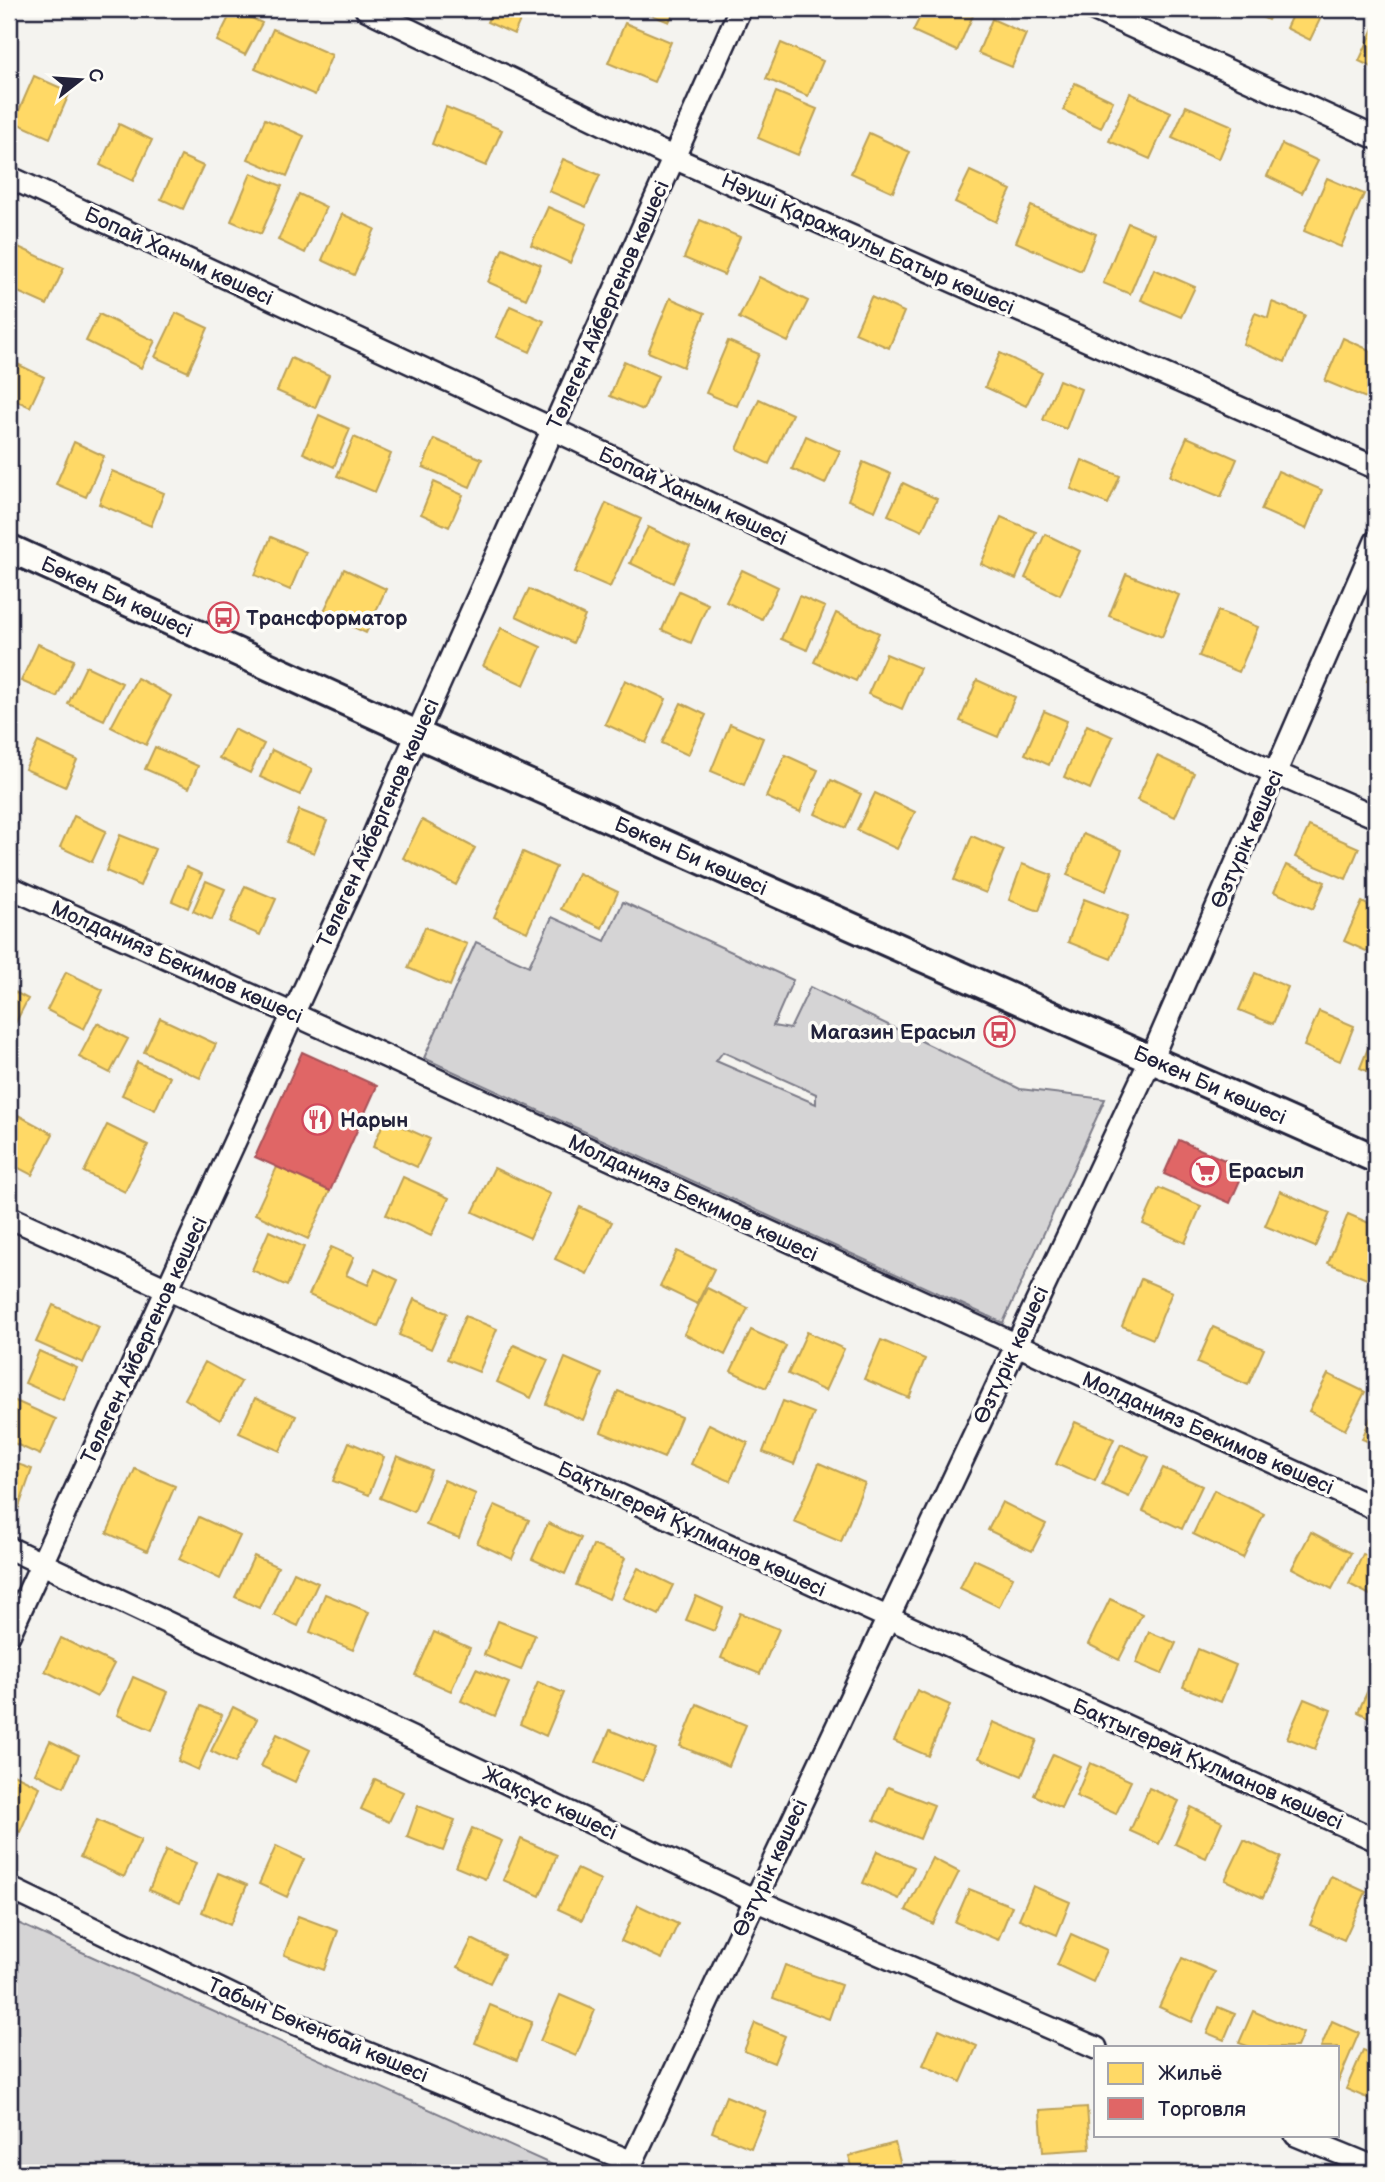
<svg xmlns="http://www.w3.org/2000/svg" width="1385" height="2182" viewBox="0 0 1385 2182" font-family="'Balsamiq Sans',sans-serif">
  <rect width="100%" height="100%" fill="#f4f3ef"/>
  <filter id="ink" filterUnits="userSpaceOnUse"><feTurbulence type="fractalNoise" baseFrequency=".0143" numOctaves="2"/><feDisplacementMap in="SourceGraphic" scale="14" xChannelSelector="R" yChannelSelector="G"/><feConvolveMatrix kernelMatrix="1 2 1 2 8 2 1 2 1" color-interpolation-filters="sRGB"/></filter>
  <g filter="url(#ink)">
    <path fill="#d5d4d5" stroke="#7c7b88" stroke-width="2" fill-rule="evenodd" d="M623 902 793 980 773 1026 790 1029 810 987 1020 1089 1105 1099 1003 1323 424 1058 476 942 529 966 552 917 605 941ZM723 1052 816 1094V1104L716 1061Z
      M9 1919 568 2172V2173H9Z"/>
    <path fill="#ffd966" stroke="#bda259" stroke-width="2" d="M233 9 262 23 245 55 217 41Z
      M493 9H525L514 34 487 22Z
      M637 9H675L669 22Z
      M924 9H969L975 11 957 51 913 31Z
      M1244 9H1274L1268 20Z
      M1295 9H1325L1310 40 1286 28Z
      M992 19 1026 34 1012 67 978 53Z
      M625 23 671 42 654 82 608 63Z
      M1376 24V69L1359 61Z
      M273 29 332 55 315 95 255 69Z
      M781 43 823 61 808 96 766 79Z
      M34 76 70 92 50 138 14 122Z
      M1075 83 1113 101 1101 128 1063 110Z
      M776 92 817 109 798 155 758 138Z
      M1130 93 1171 112 1150 159 1109 141Z
      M1186 106 1233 126 1219 159 1172 138Z
      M446 107 502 130 486 166 432 144Z
      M265 119 304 136 287 176 248 159Z
      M119 124 152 140 133 181 100 165Z
      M869 133 910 152 893 192 851 173Z
      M1282 144 1318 161 1302 193 1267 176Z
      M181 156 203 166 183 209 161 199Z
      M563 159 600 175 586 207 549 191Z
      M970 171 1011 190 996 222 955 202Z
      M251 173 282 186 261 234 231 221Z
      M1327 178 1364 194 1341 247 1304 231Z
      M299 194 326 207 305 253 278 240Z
      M1031 206 1096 234 1081 271 1016 242Z
      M548 207 587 224 570 263 531 245Z
      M342 214 375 229 354 275 322 260Z
      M700 220 740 237 724 275 684 258Z
      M1128 223 1155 234 1130 294 1103 283Z
      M14 245 64 268 47 305 9 288V257Z
      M503 248 541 265 526 299 488 282Z
      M1154 269 1195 287 1181 317 1141 300Z
      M759 277 808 301 788 342 739 318Z
      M871 297 904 312 889 348 855 333Z
      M670 298 705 313 683 367 648 352Z
      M1272 302 1305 315 1285 362 1243 344 1255 313 1268 318Z
      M510 306 544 321 530 352 496 337Z
      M176 313 208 328 188 372 155 357Z
      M99 314 155 341 141 368 86 341Z
      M1343 338 1376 353V373L1366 398 1325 381Z
      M728 341 759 354 737 406 706 393Z
      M1000 353 1042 373 1026 406 985 387Z
      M291 358 329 375 315 408 277 391Z
      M9 360 44 377 30 407 9 397Z
      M624 361 658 376 643 410 610 396Z
      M1059 380 1081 389 1066 429 1043 420Z
      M759 399 792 414 769 464 737 449Z
      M319 415 350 429 334 467 303 453Z
      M806 436 840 451 825 484 792 469Z
      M354 437 391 454 375 492 337 476Z
      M1187 437 1237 459 1221 497 1170 476Z
      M434 439 482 459 470 487 423 467Z
      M74 442 104 456 86 497 56 484Z
      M1082 460 1120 476 1108 504 1071 489Z
      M863 462 891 474 875 511 848 500Z
      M112 471 164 493 151 526 99 504Z
      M1278 471 1322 490 1306 529 1261 510Z
      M434 482 463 495 449 527 421 514Z
      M903 483 937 499 922 531 888 515Z
      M606 503 641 519 610 587 575 572Z
      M1001 517 1036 532 1016 579 981 564Z
      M648 527 690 547 673 583 630 563Z
      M1045 534 1080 551 1060 595 1025 578Z
      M271 537 306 552 290 590 255 575Z
      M344 569 386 589 366 633 323 613Z
      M742 570 778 587 762 619 726 602Z
      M1126 574 1179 595 1162 637 1109 616Z
      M529 589 585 616 573 643 516 616Z
      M679 591 708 604 691 643 662 630Z
      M799 596 825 607 807 650 781 639Z
      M1218 611 1258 627 1239 672 1199 656Z
      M836 613 879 633 856 681 814 662Z
      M501 628 541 647 524 685 483 666Z
      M38 644 74 660 57 697 21 681Z
      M886 654 920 668 902 709 868 694Z
      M1376 660V686L1367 681Z
      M86 666 122 683 104 720 68 704Z
      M137 678 171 696 146 745 111 727Z
      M625 680 666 699 646 743 605 724Z
      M977 680 1015 697 998 737 960 721Z
      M681 703 706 715 688 755 662 743Z
      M1044 711 1067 721 1049 765 1025 754Z
      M730 724 763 738 744 785 711 771Z
      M1087 725 1113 737 1090 789 1064 777Z
      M234 729 264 744 250 773 219 758Z
      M38 742 77 760 65 787 25 769Z
      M155 747 198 766 189 788 145 769Z
      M272 750 312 769 300 795 260 777Z
      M785 755 818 770 800 812 766 797Z
      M1157 756 1194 773 1175 817 1137 800Z
      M831 780 861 794 846 828 815 814Z
      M875 793 915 812 897 849 857 830Z
      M299 810 327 821 314 853 286 842Z
      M74 816 106 831 92 862 60 847Z
      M422 820 475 848 456 885 403 858Z
      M1309 826 1359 848 1346 879 1295 857Z
      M1083 834 1122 850 1106 891 1067 875Z
      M120 835 155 849 140 886 106 871Z
      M972 836 1004 850 986 893 954 880Z
      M523 852 556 867 527 932 494 917Z
      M1022 864 1052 875 1039 911 1009 900Z
      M1286 865 1325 882 1313 909 1274 892Z
      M186 867 202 874 188 908 172 901Z
      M578 873 618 892 602 928 561 909Z
      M206 881 225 889 212 920 193 911Z
      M245 886 276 899 260 935 230 922Z
      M1084 899 1128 916 1111 959 1068 942Z
      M1362 902 1376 909 1375 955 1344 941Z
      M425 927 467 944 450 986 408 968Z
      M66 972 103 990 84 1029 47 1010Z
      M1255 973 1288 987 1273 1024 1239 1010Z
      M9 989 28 999 9 1035Z
      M1319 1011 1354 1026 1340 1061 1304 1046Z
      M160 1018 216 1044 200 1078 144 1052Z
      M97 1023 128 1039 110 1073 79 1057Z
      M1375 1031 1376 1032V1075L1360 1068Z
      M137 1062 170 1077 155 1110 122 1095Z
      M16 1114 53 1134 32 1175 9 1163V1128Z
      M385 1119 430 1139 417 1167 373 1147Z
      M107 1125 148 1145 125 1192 84 1172Z
      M277 1167 330 1191 308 1239 255 1214Z
      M494 1168 550 1194 530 1238 473 1212Z
      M403 1177 449 1198 431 1236 386 1215Z
      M1159 1188 1201 1206 1185 1243 1143 1224Z
      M1280 1191 1330 1213 1315 1247 1265 1226Z
      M580 1207 612 1222 587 1274 555 1259Z
      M1348 1214 1376 1226V1277L1374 1282 1328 1263Z
      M269 1231 304 1247 287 1286 252 1270Z
      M331 1247 354 1257 346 1275 368 1285 375 1269 398 1280 378 1326 309 1295Z
      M677 1251 714 1269 697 1304 660 1286Z
      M1141 1279 1172 1292 1153 1339 1122 1326Z
      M707 1288 748 1308 725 1355 684 1334Z
      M414 1299 447 1313 431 1349 399 1335Z
      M53 1305 99 1327 83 1363 36 1342Z
      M465 1316 497 1329 479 1372 447 1359Z
      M1213 1327 1264 1349 1248 1385 1197 1363Z
      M751 1330 786 1346 766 1388 731 1371Z
      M807 1332 844 1349 825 1391 788 1374Z
      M881 1340 925 1359 909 1398 864 1379Z
      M514 1345 548 1360 531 1398 497 1382Z
      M39 1351 77 1368 63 1400 25 1383Z
      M565 1358 602 1374 583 1420 546 1404Z
      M205 1362 241 1382 220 1420 185 1399Z
      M1328 1374 1365 1392 1345 1430 1309 1411Z
      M618 1391 681 1417 664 1458 601 1432Z
      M255 1398 296 1416 280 1451 239 1433Z
      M11 1399 56 1419 40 1455 9 1441Z
      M783 1401 814 1413 794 1464 763 1452Z
      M1376 1404V1445L1362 1439Z
      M1075 1422 1114 1439 1095 1481 1056 1464Z
      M709 1424 748 1443 730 1481 691 1464Z
      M349 1442 384 1457 369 1495 333 1481Z
      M1121 1444 1149 1457 1129 1497 1102 1485Z
      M397 1456 431 1470 414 1512 380 1498Z
      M9 1461 32 1469 19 1507 9 1504Z
      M819 1463 865 1483 841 1542 794 1522Z
      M1163 1468 1202 1486 1182 1529 1143 1511Z
      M135 1469 175 1486 147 1551 107 1533Z
      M444 1480 476 1494 459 1538 426 1525Z
      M1214 1490 1264 1514 1243 1558 1193 1534Z
      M1002 1502 1046 1524 1032 1551 988 1530Z
      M495 1505 529 1520 512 1559 477 1543Z
      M199 1517 240 1536 220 1579 179 1559Z
      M548 1523 581 1538 565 1574 532 1559Z
      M1311 1532 1351 1553 1332 1589 1292 1568Z
      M593 1545 625 1558 609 1599 576 1585Z
      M1363 1554 1376 1560V1598L1349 1584Z
      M254 1556 278 1567 259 1608 235 1597Z
      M974 1559 1013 1577 999 1607 960 1588Z
      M638 1568 673 1585 659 1615 623 1598Z
      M294 1572 318 1583 298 1626 274 1615Z
      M325 1594 369 1612 353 1650 310 1632Z
      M696 1596 723 1608 714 1631 686 1620Z
      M1110 1599 1142 1614 1119 1660 1088 1644Z
      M740 1613 779 1629 760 1674 721 1658Z
      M498 1621 535 1635 521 1670 484 1655Z
      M434 1632 470 1648 451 1691 415 1675Z
      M1149 1632 1176 1643 1162 1674 1136 1663Z
      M61 1638 114 1664 97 1697 45 1671Z
      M1198 1649 1236 1665 1221 1702 1183 1687Z
      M476 1669 509 1683 495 1716 461 1701Z
      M133 1677 168 1692 152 1730 117 1715Z
      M1373 1679 1376 1681V1721L1358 1712Z
      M538 1682 564 1693 546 1736 520 1724Z
      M917 1690 950 1705 928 1756 894 1741Z
      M1304 1699 1331 1710 1315 1749 1287 1738Z
      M697 1704 746 1725 729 1766 680 1746Z
      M201 1706 222 1715 198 1770 178 1761Z
      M233 1707 257 1719 235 1763 211 1751Z
      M993 1722 1037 1740 1022 1776 979 1758Z
      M610 1730 656 1749 643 1781 596 1762Z
      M277 1734 310 1750 295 1782 261 1766Z
      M50 1741 79 1755 64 1787 35 1773Z
      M1053 1754 1080 1766 1061 1808 1034 1795Z
      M1090 1763 1131 1781 1116 1814 1076 1796Z
      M9 1772 40 1787 20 1832 9 1827Z
      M375 1779 403 1792 389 1822 361 1809Z
      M888 1787 934 1805 920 1839 874 1820Z
      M1149 1788 1179 1801 1159 1844 1130 1831Z
      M418 1806 455 1820 443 1851 407 1837Z
      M1191 1807 1222 1822 1206 1858 1175 1844Z
      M97 1820 141 1840 124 1877 80 1857Z
      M472 1828 502 1841 485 1879 456 1867Z
      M521 1839 557 1855 540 1896 503 1880Z
      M1244 1840 1281 1857 1263 1898 1225 1880Z
      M276 1846 304 1859 287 1897 259 1884Z
      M166 1850 196 1863 180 1903 149 1890Z
      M877 1851 914 1867 899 1899 863 1883Z
      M932 1858 959 1872 933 1924 906 1910Z
      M577 1869 601 1880 582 1920 558 1909Z
      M218 1873 247 1885 230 1925 202 1912Z
      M1331 1876 1366 1892 1344 1940 1310 1925Z
      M1033 1886 1070 1902 1057 1935 1019 1919Z
      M969 1889 1012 1906 998 1940 955 1922Z
      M638 1905 678 1924 662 1959 621 1941Z
      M298 1916 338 1931 324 1970 284 1955Z
      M1071 1934 1107 1950 1093 1982 1057 1965Z
      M472 1939 504 1955 490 1983 458 1967Z
      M1182 1958 1215 1972 1192 2022 1159 2007Z
      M785 1965 841 1985 829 2019 773 1998Z
      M560 1995 595 2010 576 2056 540 2041Z
      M490 2005 532 2022 517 2060 475 2043Z
      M1218 2007 1235 2014 1224 2040 1207 2033Z
      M1253 2011 1303 2033 1297 2047H1250L1239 2043Z
      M1332 2021 1359 2033 1338 2082V2047H1321Z
      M755 2023 785 2036 774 2063 744 2051Z
      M939 2029 977 2046 961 2082 923 2065Z
      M1363 2050 1376 2055V2102L1346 2089Z
      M726 2096 766 2112 751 2148 712 2132Z
      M1087 2107 1090 2149 1043 2152 1040 2110Z
      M895 2143 903 2173H854L849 2156Z"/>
    <path fill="#e06666" stroke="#a75259" stroke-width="2" d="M302 1052 377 1086 330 1191 255 1157Z
      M1179 1140 1245 1169 1230 1203 1164 1174Z"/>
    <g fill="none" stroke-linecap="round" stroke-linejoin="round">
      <defs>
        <path id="minor" d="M366 9 674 158 1376 468
          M1093 9 1376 138
          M9 177 553 429 1275 773 1376 817
          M9 887 293 1014 1376 1509
          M9 1217 1376 1840
          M9 1548 755 1900 1096 2048
          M9 1635 358 872 417 734 740 9
          M9 1888 260 2009 632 2162 1151 1059 1376 541
          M1296 2135 1376 2168"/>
        <path id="tertiary" d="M9 548 417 734 1376 1159"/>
      </defs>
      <use href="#minor" stroke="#22223b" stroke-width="26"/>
      <use href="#tertiary" stroke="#22223b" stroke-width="32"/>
      <use href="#minor" stroke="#fdfcf7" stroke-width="21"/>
      <use href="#tertiary" stroke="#fdfcf7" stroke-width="26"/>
    </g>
  </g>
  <defs>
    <symbol id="bus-ring" viewBox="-11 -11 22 22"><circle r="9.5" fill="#fdfcf7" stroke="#d1495b" stroke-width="1.5"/><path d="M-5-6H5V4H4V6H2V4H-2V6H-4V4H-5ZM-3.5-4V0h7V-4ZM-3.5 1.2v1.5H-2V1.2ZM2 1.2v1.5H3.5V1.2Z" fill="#d1495b"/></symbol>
    <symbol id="restaurant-ring" viewBox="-11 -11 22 22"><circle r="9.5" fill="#fdfcf7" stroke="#d1495b" stroke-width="1.5"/><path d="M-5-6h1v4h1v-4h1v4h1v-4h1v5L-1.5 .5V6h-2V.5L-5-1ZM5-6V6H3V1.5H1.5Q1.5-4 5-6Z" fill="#d1495b"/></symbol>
    <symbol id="supermarket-ring" viewBox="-11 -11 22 22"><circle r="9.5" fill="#fdfcf7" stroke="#d1495b" stroke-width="1.5"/><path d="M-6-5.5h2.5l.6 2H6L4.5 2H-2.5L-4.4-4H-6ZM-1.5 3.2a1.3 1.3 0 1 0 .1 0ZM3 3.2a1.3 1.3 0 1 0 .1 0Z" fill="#d1495b"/></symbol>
  </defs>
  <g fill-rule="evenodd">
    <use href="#bus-ring" x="206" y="600" width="35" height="35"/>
    <use href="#bus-ring" x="982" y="1014" width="35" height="35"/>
    <use href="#restaurant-ring" x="300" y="1102" width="35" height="35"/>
    <use href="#supermarket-ring" x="1188" y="1154" width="35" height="35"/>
  </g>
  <g text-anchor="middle" stroke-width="7" stroke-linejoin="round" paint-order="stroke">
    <g font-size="21" fill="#22223b" stroke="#fdfcf7">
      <text transform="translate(868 244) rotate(24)" y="7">Нәуші Қаражаулы Батыр көшесі</text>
      <text transform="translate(179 256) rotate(25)" y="7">Бопай Ханым көшесі</text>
      <text transform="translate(608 305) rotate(-66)" y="7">Төлеген Айбергенов көшесі</text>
      <text transform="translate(693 496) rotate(25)" y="7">Бопай Ханым көшесі</text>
      <text transform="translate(117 597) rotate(25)" y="7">Бөкен Би көшесі</text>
      <text transform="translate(378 823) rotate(-66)" y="7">Төлеген Айбергенов көшесі</text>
      <text transform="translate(1247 839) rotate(-66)" y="7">Өзтүрік көшесі</text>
      <text transform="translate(691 856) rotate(24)" y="7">Бөкен Би көшесі</text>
      <text transform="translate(177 962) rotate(24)" y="7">Молданияз Бекимов көшесі</text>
      <text transform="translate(1210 1085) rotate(24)" y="7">Бөкен Би көшесі</text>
      <text transform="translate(693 1198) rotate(25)" y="7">Молданияз Бекимов көшесі</text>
      <text transform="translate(144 1340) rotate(-65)" y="7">Төлеген Айбергенов көшесі</text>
      <text transform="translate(1011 1355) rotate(-65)" y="7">Өзтүрік көшесі</text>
      <text transform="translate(1208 1433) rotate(24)" y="7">Молданияз Бекимов көшесі</text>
      <text transform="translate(692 1529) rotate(25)" y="7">Бақтыгерей Құлманов көшесі</text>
      <text transform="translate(1208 1764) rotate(24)" y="7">Бақтыгерей Құлманов көшесі</text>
      <text transform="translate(550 1803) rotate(25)" y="7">Жақсұс көшесі</text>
      <text transform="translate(770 1868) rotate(-65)" y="7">Өзтүрік көшесі</text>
      <text transform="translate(318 2030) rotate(23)" y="7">Табын Бөкенбай көшесі</text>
    </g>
    <g font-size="21" font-weight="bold" fill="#22223b" stroke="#fdfcf7" text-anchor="start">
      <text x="246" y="625">Трансформатор</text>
      <text x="976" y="1039" text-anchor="end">Магазин Ерасыл</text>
      <text x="340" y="1127">Нарын</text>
      <text x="1228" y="1178">Ерасыл</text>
    </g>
  </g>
  <rect width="1385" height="2182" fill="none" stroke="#fdfcf7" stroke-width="35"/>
  <rect x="18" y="18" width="1350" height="2147" fill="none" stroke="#22223b" stroke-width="2.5" filter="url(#ink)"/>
  <rect x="1094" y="2046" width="245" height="91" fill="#fdfcf7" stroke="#a5a5ac" stroke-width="2"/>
  <rect x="1108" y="2063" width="35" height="21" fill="#ffd966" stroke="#a5a5ac" stroke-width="2"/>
  <text x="1158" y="2080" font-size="21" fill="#22223b">Жильё</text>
  <rect x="1108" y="2098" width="35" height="21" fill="#e06666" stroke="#a5a5ac" stroke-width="2"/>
  <text x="1158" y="2116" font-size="21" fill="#22223b">Торговля</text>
  <g transform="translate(80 80) rotate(73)" stroke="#fdfcf7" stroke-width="5" paint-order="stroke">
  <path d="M0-5L12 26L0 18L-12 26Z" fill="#22223b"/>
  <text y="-10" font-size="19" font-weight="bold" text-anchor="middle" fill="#22223b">С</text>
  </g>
</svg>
